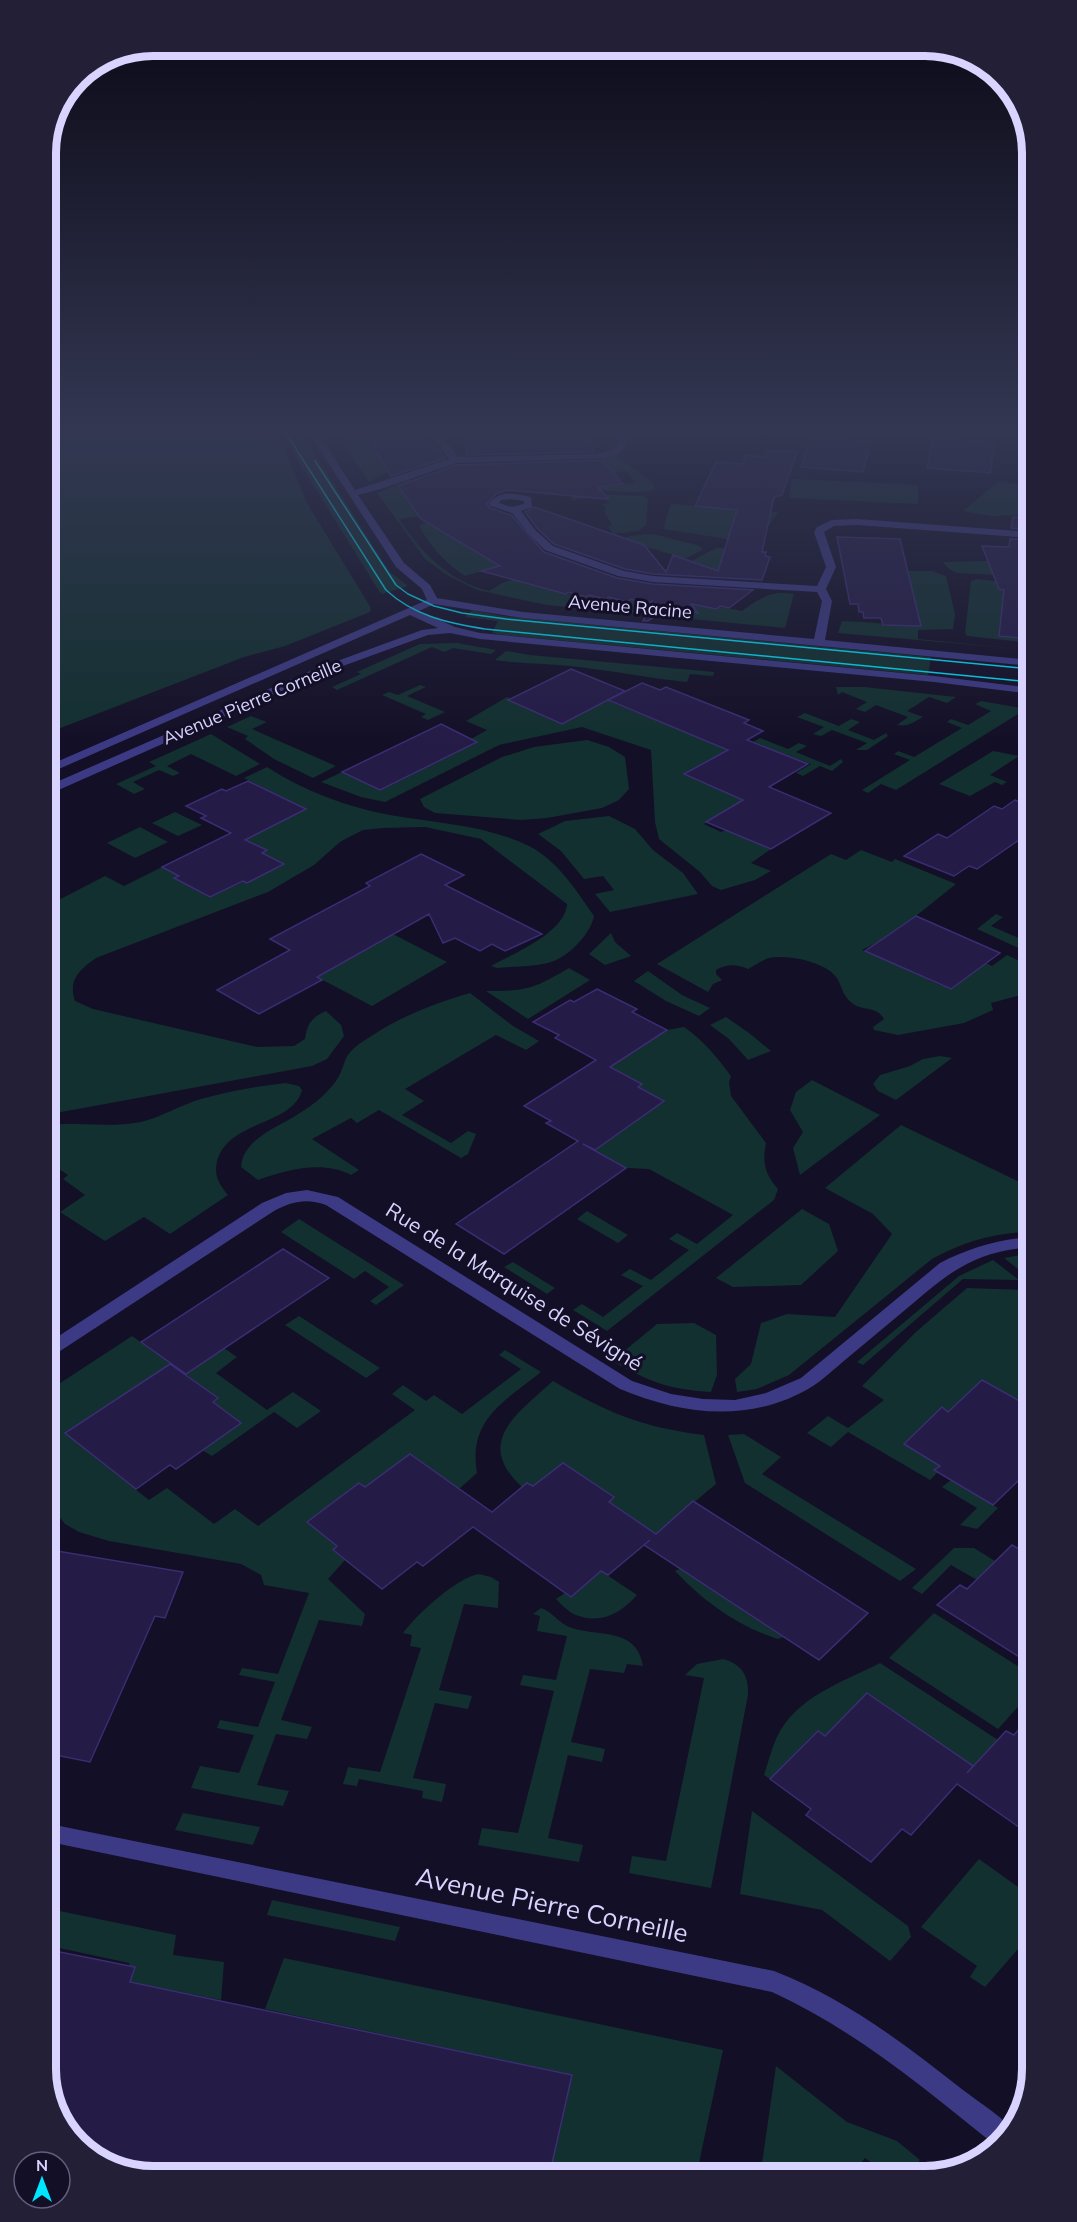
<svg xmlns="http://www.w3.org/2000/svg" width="1077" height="2222" viewBox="0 0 1077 2222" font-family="Mulish,sans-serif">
  <rect width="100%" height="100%" fill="#130f26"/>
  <path fill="#12302f" d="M45 433H278L307 503 371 608 370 612 285 646 244 657 45 734Z
    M281 433H301L389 571 408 586 382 594 379 591Z
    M336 433H369L372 437H377L382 443 371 445 384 456 378 457 383 465 421 461 384 473 369 482Z
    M616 456 653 483 655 489C635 499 534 481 507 477L605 478 612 486 636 483 626 471 613 473 600 458Z
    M410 479 412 484 453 512 399 519C423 554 447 580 489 591L504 582 529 576 566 594 589 595 606 599 609 597 627 602 631 599 649 603 653 601 671 605 677 601C699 606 720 606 742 611 760 598 771 590 794 594L785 628 547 605 477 590 447 575 425 559 377 493Z
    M792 479 918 485V504L789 498Z
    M998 482 1029 485 1020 515 991 516 963 511Z
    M585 494 643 496 648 499 646 525 638 531 613 534 608 526 612 525 604 511 607 510 602 504 610 503 605 496 571 500 573 495Z
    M671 504 778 512 760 539 733 540 663 529Z
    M427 522 500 566 465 576C444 562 431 547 419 526Z
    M653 534 697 545 702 547V550L685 559 654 549 616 542 630 536Z
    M716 548H725L722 556 727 557 718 574 673 571Z
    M987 559 1007 560 1032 577 957 573 949 569 943 562 987 561Z
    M892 571H932L946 576 955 614 953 629 918 630V639L1032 650 838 633 842 621C868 622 894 625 920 626Z
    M977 579 1003 582 1008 590 1004 624H1000L999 635 1032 639V643L967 636 965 633 971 581Z
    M472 610 502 616 931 657 928 675 504 635 492 633 498 621 465 617Z
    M457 643 496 650 491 654 453 648 444 652 432 647 337 690 332 687 361 674 357 672 420 644Z
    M506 651 530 655 714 672 713 676 690 674 687 682C647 678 609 670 570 666 545 663 520 664 495 660Z
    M420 685 426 687 407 696 445 712 428 720 421 717 426 714 382 695 389 692 398 695Z
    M836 687H864L956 697 947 703 929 697 907 711 923 717C914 722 908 727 897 725L908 717 876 705 865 712 856 709 867 702 842 692 838 695Z
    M507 697 549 715 604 699 647 717 654 714 732 751 708 765 703 763 684 774 701 782 706 779 753 799 729 813 724 811 704 824 721 832 726 830 771 849 751 863 771 871 755 880 721 890 712 886 700 872 659 839 655 822 651 750 582 727 499 745 385 802 361 797 321 782 342 772 381 790 476 743 471 739 487 730 466 721Z
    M981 701 1026 709 896 790 881 784 868 793 862 790 910 760 894 754 898 751 914 757 962 728 947 722 951 719 968 725 991 711 975 704Z
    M805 713 839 726 851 719 860 722 848 730 874 740 886 733 888 736 867 750H856L867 743 832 730 821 736 813 734 824 727 797 717Z
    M251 716 267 722 252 729 336 766 313 778 274 759 245 739 248 736 227 727Z
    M211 734 260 764 236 776 191 754 167 766 180 773 173 776 159 770 133 782 145 789 134 794 116 784 156 766 149 762Z
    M760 738 788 749 799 743 807 746 796 752 830 766 841 759 843 762 832 771 820 766 803 776 796 773 811 764 753 742Z
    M587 740 609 747 625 757 629 789 619 800 602 808 547 818 521 820 435 813 424 807 420 799 502 757 534 747Z
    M993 751 1019 756 990 775 1007 782 1002 785 995 782 970 796 939 784Z
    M267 767C304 791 347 807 390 815 436 823 486 825 529 846 557 860 576 890 594 916 591 933 571 954 554 961 540 967 513 966 497 968L491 966C514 953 565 933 567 904L481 839 425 827 383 828 363 830 353 835 340 842 314 865 268 892 96 958C79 970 68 980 75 1001L93 1009 257 1047 294 1046 305 1039C307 1024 312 1017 326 1011L341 1025 344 1036 327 1059 312 1066 45 1115V907L105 876 124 886 162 867 179 876 175 879 210 897 283 864 262 853 266 850 240 837 278 795 244 778Z
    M175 812 202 825 178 836 152 823Z
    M609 816 635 829 653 850 683 873 698 894 610 912 595 894 614 890 603 876 584 879 561 851 538 834 565 821Z
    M140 827 168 842 135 858 107 843Z
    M861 850 892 862 895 859 956 884 916 916 880 941 862 950 889 962 893 960 931 976 928 980 950 989 986 963 992 966 1007 955 1032 967V995L1017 996 991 1003 993 1010 964 1023 898 1035 874 1030 873 1027 884 1019C876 1005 863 1012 852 1003 843 996 843 990 838 980 829 962 787 954 769 958 762 960 754 966 748 969 736 964 727 964 716 970V974L722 980 713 984 708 992 657 964 831 854 846 860Z
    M996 914 1003 917 991 926 1032 944V954L977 929Z
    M611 933 615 942 631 956 605 965 589 954Z
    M393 934 447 962 372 1006 317 977Z
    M569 968 590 980 528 1019 486 991C527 991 533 989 569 968Z
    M648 971 682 995 710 1008 699 1016 666 1001 634 981Z
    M470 993 513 1026 539 1041 526 1050 496 1035 405 1089 424 1101 402 1115 451 1143 468 1131 476 1134 468 1154 461 1158 379 1110 357 1123 351 1118 312 1139 359 1170 351 1175C322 1160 287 1170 258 1180L241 1167C243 1137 282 1126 303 1111 317 1102 331 1090 339 1076 343 1069 344 1061 348 1055 354 1046 365 1040 373 1035 403 1015 437 1003 470 993Z
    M726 1017 749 1033 771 1051 748 1060 729 1039 710 1025Z
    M684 1027C703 1040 717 1057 731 1076L729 1082 731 1096 766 1143C762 1163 765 1174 778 1189L774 1200 607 1331 573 1310 582 1304 603 1317 643 1286 621 1275 630 1269 651 1280 689 1250 669 1239 677 1233 697 1244 733 1215 649 1169 626 1168 589 1147 622 1124 628 1127 663 1101 638 1087 641 1084 607 1065 630 1050 634 1052 667 1030Z
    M940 1056 952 1058 896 1100 878 1091 873 1084 880 1075 910 1066 923 1059Z
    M812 1080 880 1115 800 1175 793 1148 803 1132 790 1110 796 1092Z
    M286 1083 299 1086 302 1090C293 1125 232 1120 218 1158 213 1174 218 1183 228 1195L170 1234 144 1217 105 1241 60 1212 85 1195 63 1179 68 1175 45 1160V1125C77 1122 110 1128 141 1122 162 1117 180 1105 201 1099 228 1091 258 1086 286 1083Z
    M901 1125 1032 1188V1232C997 1232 962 1242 932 1259L789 1375 757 1389 737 1392 735 1379 751 1364 761 1323 787 1314 835 1317 892 1234 873 1214 825 1188Z
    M802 1209 829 1224 838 1251 801 1285 733 1287 716 1278Z
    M587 1211 628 1235 618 1243 577 1219Z
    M299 1219 404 1285 376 1305 370 1301 389 1287 365 1271 354 1279 281 1232Z
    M1032 1253V1280L1004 1258Z
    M993 1260 1019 1280 963 1279 863 1365 857 1362 959 1276Z
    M513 1262 555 1288 547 1294 504 1267Z
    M967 1288 1027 1290 1032 1294V1408L982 1380 948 1412 942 1408 904 1444 940 1466 934 1470 938 1472 930 1480 848 1432 831 1447 807 1433 828 1416 848 1428 884 1400 862 1386 917 1331Z
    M299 1316 380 1368 366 1378 285 1325Z
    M694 1323 716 1335 717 1375 711 1392C666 1389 651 1382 612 1361L657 1324Z
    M132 1336 174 1366 128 1396 125 1394 72 1429 92 1455 149 1500 167 1488 214 1524 235 1509 258 1526 415 1410 392 1394 403 1385 426 1401 434 1395 462 1414 521 1369 499 1355 505 1350 541 1372C504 1402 468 1419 477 1473L459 1489 410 1454 365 1487 359 1483 307 1522 337 1546 333 1551 345 1560 328 1579 365 1614 362 1626 319 1620 281 1720 312 1727 307 1739 276 1734 257 1785 289 1791 283 1806 191 1788 200 1766 239 1773 254 1735 217 1728 220 1720 258 1727 275 1682 239 1675 242 1668 278 1674 309 1593 264 1585 261 1575 241 1564 109 1541 79 1532 65 1524 45 1499V1393Z
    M224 1348 237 1357 216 1373 267 1410 293 1392 321 1411 297 1428 274 1412 212 1456 202 1450 241 1423 213 1402 218 1398 185 1374Z
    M553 1381C608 1413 641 1427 704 1435L716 1484 656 1534 609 1502 613 1497 533 1486 528 1483 522 1487C473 1442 518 1413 553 1381Z
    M744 1434 781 1457 762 1474 916 1569 900 1581 745 1483 728 1435Z
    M951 1480 998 1508 977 1529 960 1525 977 1508 942 1487Z
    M954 1548H974L995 1561 977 1580 951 1565 922 1594 912 1588Z
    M680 1569 783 1637 778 1639C739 1627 704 1602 675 1571Z
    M601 1571 637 1595C622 1612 603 1624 579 1616 570 1614 562 1605 556 1599L565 1593 570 1597Z
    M479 1574 491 1577 499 1582 498 1608 464 1604 439 1690 472 1696 468 1709 435 1703 413 1778 446 1784 442 1802 422 1798 423 1791 359 1779 357 1786 343 1784 348 1767 380 1772 421 1648 410 1646 412 1635 403 1633C416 1615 457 1577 479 1574Z
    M541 1608C553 1612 559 1624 572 1628 599 1637 637 1627 643 1666L627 1664 624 1673 590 1669 571 1742 605 1749 602 1762 568 1755 548 1838 583 1845 579 1862 478 1845 482 1828 518 1833 554 1691 520 1685 523 1675 556 1680 567 1636 537 1631 540 1616 533 1614Z
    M934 1613 1032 1675V1691L998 1729 889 1658Z
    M723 1659C742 1664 749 1676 748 1695L711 1888 629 1873 632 1856 666 1861 704 1678 685 1675 697 1664Z
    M880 1663 998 1740 968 1772 933 1747 937 1742 867 1693 825 1736 817 1731 770 1779 764 1775C768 1763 771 1750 776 1739 795 1697 841 1683 880 1663Z
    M752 1811 908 1926 911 1937 890 1961 822 1910 740 1894Z
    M183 1813 260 1827 253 1845 175 1830Z
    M979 1859 1032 1897V1933L985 1987 970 1977 977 1966 921 1927Z
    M272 1900 400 1927 395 1941 267 1915Z
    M45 1908 176 1935 173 1955 224 1962 221 2000 130 1982 129 1963 45 1945Z
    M284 1958 723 2050 696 2177H549L572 2075 265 2009Z
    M776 2066 847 2122 897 2141 920 2160 907 2177H892L865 2158 849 2177H760Z"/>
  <path fill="#241b47" stroke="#3b2d73" stroke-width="1.5" d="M369 433H411L439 450 445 458 391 476 371 444H376Z
    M465 433H589L594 452 466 455Z
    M811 437 871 442 863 472 801 467Z
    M933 438 995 443 990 473 927 468Z
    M767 450 797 452 782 495 774 497 762 552H766L765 556 770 557 762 580 653 574 625 569 554 544 537 528 525 512 534 507 644 545 666 572 673 555 718 571 737 510 695 506 716 462 743 464 746 455 765 457Z
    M602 460 623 484 598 487 608 499 507 490 496 494 487 504 490 508 511 515 544 552 617 578 653 584 753 590 729 608 720 606 716 609 691 604 698 613 671 605 648 621H643L652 601 649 603 631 599 627 602 609 597 606 599 589 595 586 597 568 592 566 594 481 571 500 566 421 519 398 486 456 465Z
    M1013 517 1032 518V530L1011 528Z
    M837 537 900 539 921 626 883 625 881 618H864L863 612H859L858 604H850Z
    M1010 539 1032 540V639L999 636 1004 590 999 589 982 546 1009 547Z
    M571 669 625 691 562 724 508 700Z
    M642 683 660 690 666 687 749 720 744 723 763 731 747 740 808 764 769 787 831 813 771 849 706 822 743 800 684 774 728 750 608 700Z
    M441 724 477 742 380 790 342 772Z
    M248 781 306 809 245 840 267 850 262 853 284 864 247 883 243 881 210 897 174 878 179 876 162 867 231 833 201 818 206 816 186 806 222 789 226 791Z
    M1015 800 1032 806V831L977 869 969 866 954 876 904 856 938 834 947 838 994 806 1002 809Z
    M421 854 464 875 445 885 542 934 505 951 492 944 480 951 455 938 443 943 429 914 317 977 322 980 259 1014 217 990 290 950 270 939 370 886 366 883Z
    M916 916 1000 953 951 989 865 951Z
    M597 989 637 1009 632 1012 667 1030 610 1067 642 1084 638 1087 664 1101 595 1150 583 1144 626 1168 504 1254 456 1224 578 1141 546 1123 551 1121 524 1106 596 1060 555 1038 559 1035 533 1022 570 1000 574 1002Z
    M283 1249 329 1278 186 1374 141 1342Z
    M170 1364 218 1398 213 1402 241 1423 176 1469 170 1465 136 1489 65 1433Z
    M982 1380 1032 1408V1489L1018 1481 993 1505 934 1470 940 1466 904 1444 942 1407 948 1412Z
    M410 1454 492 1512 527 1483 533 1486 563 1463 614 1497 609 1502 656 1534 693 1501 868 1613 819 1660 644 1545 650 1540 608 1575 601 1571 571 1597 473 1527 423 1566 417 1562 382 1589 333 1550 337 1546 307 1522 359 1483 365 1487Z
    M1012 1545 1032 1556V1665L937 1605 960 1585 967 1589Z
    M45 1549 183 1572 165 1618 155 1616 90 1762 45 1753Z
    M867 1693 973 1766 967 1773 1006 1731 1014 1735 1032 1714V1836L957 1784 911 1835 902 1829 871 1862 806 1815 811 1809 770 1779 818 1731 825 1736Z
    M45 1949 135 1967 130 1982 572 2075 549 2177H145L92 2159 53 2111 45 2070Z"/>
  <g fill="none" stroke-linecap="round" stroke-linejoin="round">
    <path fill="#3d3a85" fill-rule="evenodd" d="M309 433H318L355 490 449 459 430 433H439L458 457 597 454 610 451 618 445 619 439 612 433C621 433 626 433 628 443L619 454 605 458 456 463 381 489 358 495 404 563 430 585 437 598 523 612 814 639 822 601 817 592 653 582 618 576 545 550 529 534 512 513 491 506 489 504C499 489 516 494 531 497L532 507 521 511 535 530 553 546 624 571 653 576 817 586 826 567 814 532 817 527 832 520 857 519 1032 532V538L857 525 834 526 824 532 836 567 826 589 832 601 825 640 1032 660V666L523 618 434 604 419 611 455 627 480 633 934 676 1032 688V694L934 682 480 639 450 633 428 635 318 675 45 796V787L310 671 422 630 438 628 410 615 45 775V767L427 600 422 589 396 567ZM511 499 524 501V504L512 507 499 503 501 500Z
      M307 1190 338 1197 632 1381 671 1394 703 1399 735 1400 766 1393 801 1378 940 1263C969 1248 999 1239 1032 1237V1247C976 1251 952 1270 911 1305 889 1323 867 1342 845 1360 834 1369 824 1379 813 1386 752 1424 682 1415 620 1389L326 1205C307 1198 292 1201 274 1211L51 1357 45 1359V1345L262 1203 286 1193Z
      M45 1823 774 1971C844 1998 905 2044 963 2090 980 2103 1000 2115 1013 2130L995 2145C924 2088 855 2030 772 1992L45 1841Z"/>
    <path stroke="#00e5ff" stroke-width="1.5" d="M286 433 386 590C414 616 448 623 485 629L1032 682
      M315 461 396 585 408 594 434 606 462 613 506 619 1032 669"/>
  </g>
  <linearGradient id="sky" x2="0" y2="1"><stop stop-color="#0a0815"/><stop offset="0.58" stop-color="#333752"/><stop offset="1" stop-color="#333752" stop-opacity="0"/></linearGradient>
  <rect width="1077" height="744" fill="url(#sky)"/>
  <g text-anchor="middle" stroke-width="6" stroke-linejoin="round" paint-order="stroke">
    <g font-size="18" fill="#d9d4ff" stroke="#130f26">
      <text transform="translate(630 607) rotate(5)" y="6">Avenue Racine</text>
      <text transform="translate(252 702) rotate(-23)" y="6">Avenue Pierre Corneille</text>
    </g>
    <g font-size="21" fill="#d9d4ff" stroke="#130f26">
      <text transform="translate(514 1287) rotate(32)" y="7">Rue de la Marquise de Sévigné</text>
    </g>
    <g font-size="26" fill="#d9d4ff" stroke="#130f26">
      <text transform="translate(552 1905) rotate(12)" y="9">Avenue Pierre Corneille</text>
    </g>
  </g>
  <path d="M0 0H1077V2222H0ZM153 56H925A97 97 0 0 1 1022 153V2069A97 97 0 0 1 925 2166H153A97 97 0 0 1 56 2069V153A97 97 0 0 1 153 56Z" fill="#231f37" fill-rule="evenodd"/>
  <path fill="none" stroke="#d9d4ff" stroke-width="8" d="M153 56H925A97 97 0 0 1 1022 153V2069A97 97 0 0 1 925 2166H153A97 97 0 0 1 56 2069V153A97 97 0 0 1 153 56Z"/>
  <g transform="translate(42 2180)"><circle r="28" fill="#130f26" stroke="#625e7d" stroke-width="1.5"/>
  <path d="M0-4.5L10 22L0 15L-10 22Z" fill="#00e5ff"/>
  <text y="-9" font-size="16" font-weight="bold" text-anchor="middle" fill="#d9d4ff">N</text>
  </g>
</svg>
